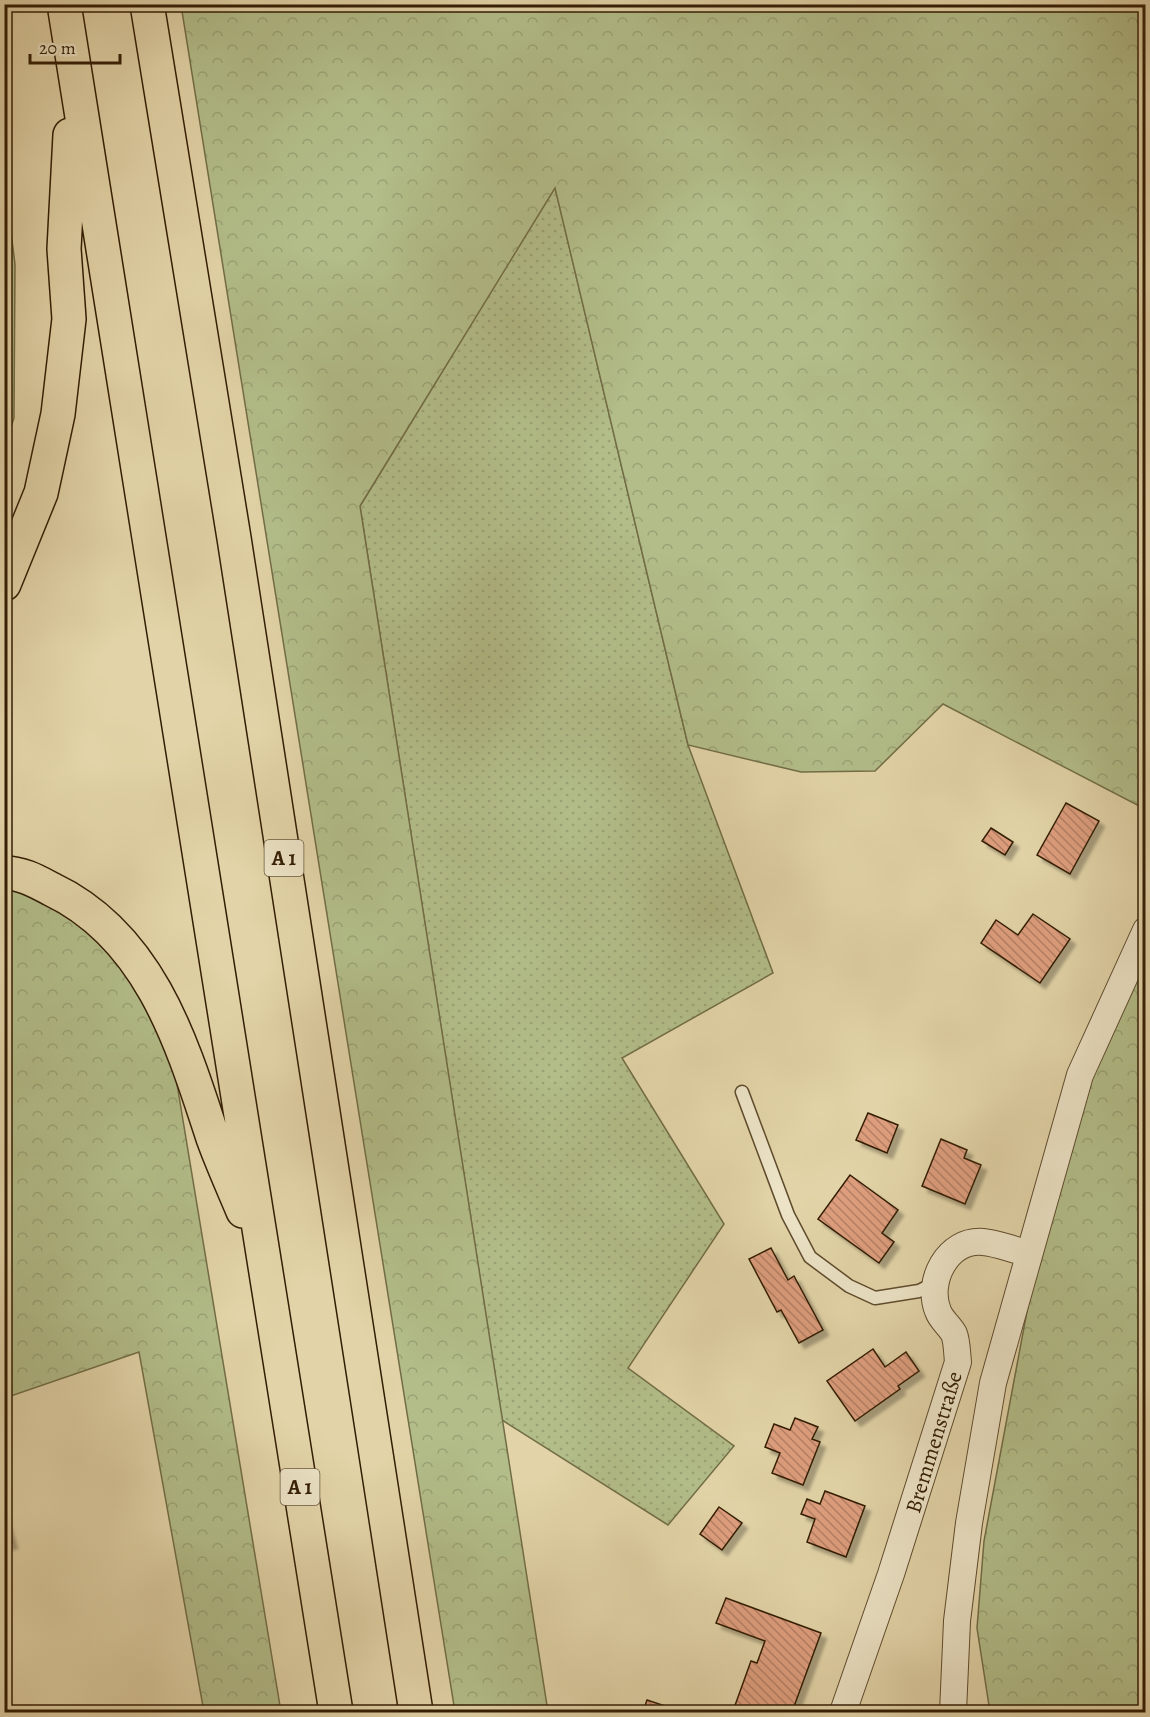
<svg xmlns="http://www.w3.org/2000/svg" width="1150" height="1717" viewBox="0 0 1150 1717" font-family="Alegreya,serif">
  <defs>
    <pattern id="grass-dots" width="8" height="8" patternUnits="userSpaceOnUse" patternTransform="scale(1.5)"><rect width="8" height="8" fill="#b2bd89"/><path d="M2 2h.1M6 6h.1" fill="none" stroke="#9aa275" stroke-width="1.8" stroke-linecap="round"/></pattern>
    <pattern id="forest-crowns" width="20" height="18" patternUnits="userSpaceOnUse" patternTransform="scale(1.5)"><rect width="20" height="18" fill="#b2bd89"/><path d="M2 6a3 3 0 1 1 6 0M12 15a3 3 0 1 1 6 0" fill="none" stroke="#9aa275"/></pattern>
    <pattern id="building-back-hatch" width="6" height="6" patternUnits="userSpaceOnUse" patternTransform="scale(1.5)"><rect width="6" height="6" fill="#de9e7e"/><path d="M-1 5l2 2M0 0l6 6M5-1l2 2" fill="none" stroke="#b58065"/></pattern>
    <filter id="shadow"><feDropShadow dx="5.5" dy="5.5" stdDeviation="1.5" flood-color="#0004"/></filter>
  </defs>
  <rect width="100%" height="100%" fill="#e2d4a8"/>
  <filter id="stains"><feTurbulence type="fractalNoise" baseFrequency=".00333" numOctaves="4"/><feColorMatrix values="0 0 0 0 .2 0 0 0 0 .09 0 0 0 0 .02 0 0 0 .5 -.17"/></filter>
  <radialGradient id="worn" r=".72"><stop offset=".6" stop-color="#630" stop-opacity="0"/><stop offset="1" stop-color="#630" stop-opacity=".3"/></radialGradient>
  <path fill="url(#grass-dots)" stroke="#726d46" stroke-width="1.5" d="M555 187 688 745 773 973 622 1058 724 1224 628 1368 734 1446 668 1525 502 1420 360 506Z"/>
  <path fill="url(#forest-crowns)" stroke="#726d46" stroke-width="1.5" d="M181 5H1145V809L943 704 875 771 801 772 688 745 555 188 360 506 548 1712H455Z
    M4 178 15 264 14 418 5 446Z
    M4 886 73 910 135 975 173 1060 281 1712H204L139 1352 5 1398Z
    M1145 958V1712H990L977 1628 984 1541 1028 1306 1088 1086Z"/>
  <path fill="url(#building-back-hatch)" stroke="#331d04" stroke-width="1.5" filter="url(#shadow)" d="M1066 803 1099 821 1070 874 1037 855Z
    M991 828 1013 842 1005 855 982 841Z
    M1033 914 1070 939 1040 983 981 943 996 920 1018 935Z
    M868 1113 898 1125 887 1153 856 1140Z
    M941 1139 967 1150 964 1158 981 1165 965 1204 922 1186Z
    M850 1175 898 1210 882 1233 894 1242 879 1263 818 1219Z
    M771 1248 788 1280 794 1276 823 1330 799 1343 781 1310 777 1312 749 1259Z
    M873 1349 885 1367 906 1352 919 1371 898 1386 900 1389 855 1421 827 1381Z
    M795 1418 818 1427 812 1439 820 1442 803 1485 772 1473 780 1453 765 1447 774 1424 790 1430Z
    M825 1491 865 1506 846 1557 807 1542 815 1519 801 1514 807 1499 820 1504Z
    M719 1507 742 1523 722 1550 700 1534Z
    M4 1517 12 1543 4 1545Z
    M726 1598 821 1633 792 1712 733 1711 751 1661 757 1663 765 1641 716 1623Z
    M647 1700 683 1712H643Z"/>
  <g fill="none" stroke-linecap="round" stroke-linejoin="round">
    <defs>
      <path id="service" d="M742 1092 788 1215 810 1257 849 1286 875 1298 919 1291 935 1283"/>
      <path id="minor" d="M843 1712 891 1574 958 1362C957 1353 957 1341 954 1334 950 1326 941 1320 938 1311 926 1282 947 1239 983 1242 997 1243 1013 1250 1028 1253
        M953 1712 957 1621 969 1523 993 1383 1080 1075 1146 930"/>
      <path id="motorway" d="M64 4 336 1712
        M147 4 234 538 416 1712
        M4 584 41 493 58 414 69 319 64 249 70 135
        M4 873C22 873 36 881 51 889 150 936 182 1043 213 1138 222 1163 233 1187 243 1211"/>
    </defs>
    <use href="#service" stroke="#5f4b2d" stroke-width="15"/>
    <use href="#minor" stroke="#5f4b2d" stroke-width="28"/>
    <use href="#motorway" stroke="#331d04" stroke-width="36"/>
    <use href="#service" stroke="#ece3c6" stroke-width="12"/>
    <use href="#minor" stroke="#ece3c6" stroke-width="26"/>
    <use href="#motorway" stroke="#e2d4a8" stroke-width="33"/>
  </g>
  <g text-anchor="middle" stroke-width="4.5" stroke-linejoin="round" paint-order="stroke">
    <g fill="#ece3c6" stroke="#6a583e" stroke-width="1.5">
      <rect x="264.5" y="840" width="39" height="36" rx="4.5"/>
      <rect x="280.5" y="1469" width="39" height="36" rx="4.5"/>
    </g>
    <g font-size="21" font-weight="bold" fill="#331d04">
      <text x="284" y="865">A 1</text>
      <text x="300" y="1494">A 1</text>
    </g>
    <g font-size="22" fill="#331d04" stroke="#ece3c6">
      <text transform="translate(933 1442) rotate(-73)" y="8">Bremmenstraße</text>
    </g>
  </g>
  <rect width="1150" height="1717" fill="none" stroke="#e2d4a8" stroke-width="24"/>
  <rect x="6" y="6" width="1138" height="1705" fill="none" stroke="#331d04" stroke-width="3"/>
  <rect x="12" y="12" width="1126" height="1693" fill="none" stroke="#331d04" stroke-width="1.5"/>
  <path d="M30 54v9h90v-9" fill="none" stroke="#331d04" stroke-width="3"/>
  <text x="39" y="54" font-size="18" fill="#331d04" stroke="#ece3c6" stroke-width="4.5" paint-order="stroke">20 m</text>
  <rect width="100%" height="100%" filter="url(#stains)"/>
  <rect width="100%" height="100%" fill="url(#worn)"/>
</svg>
